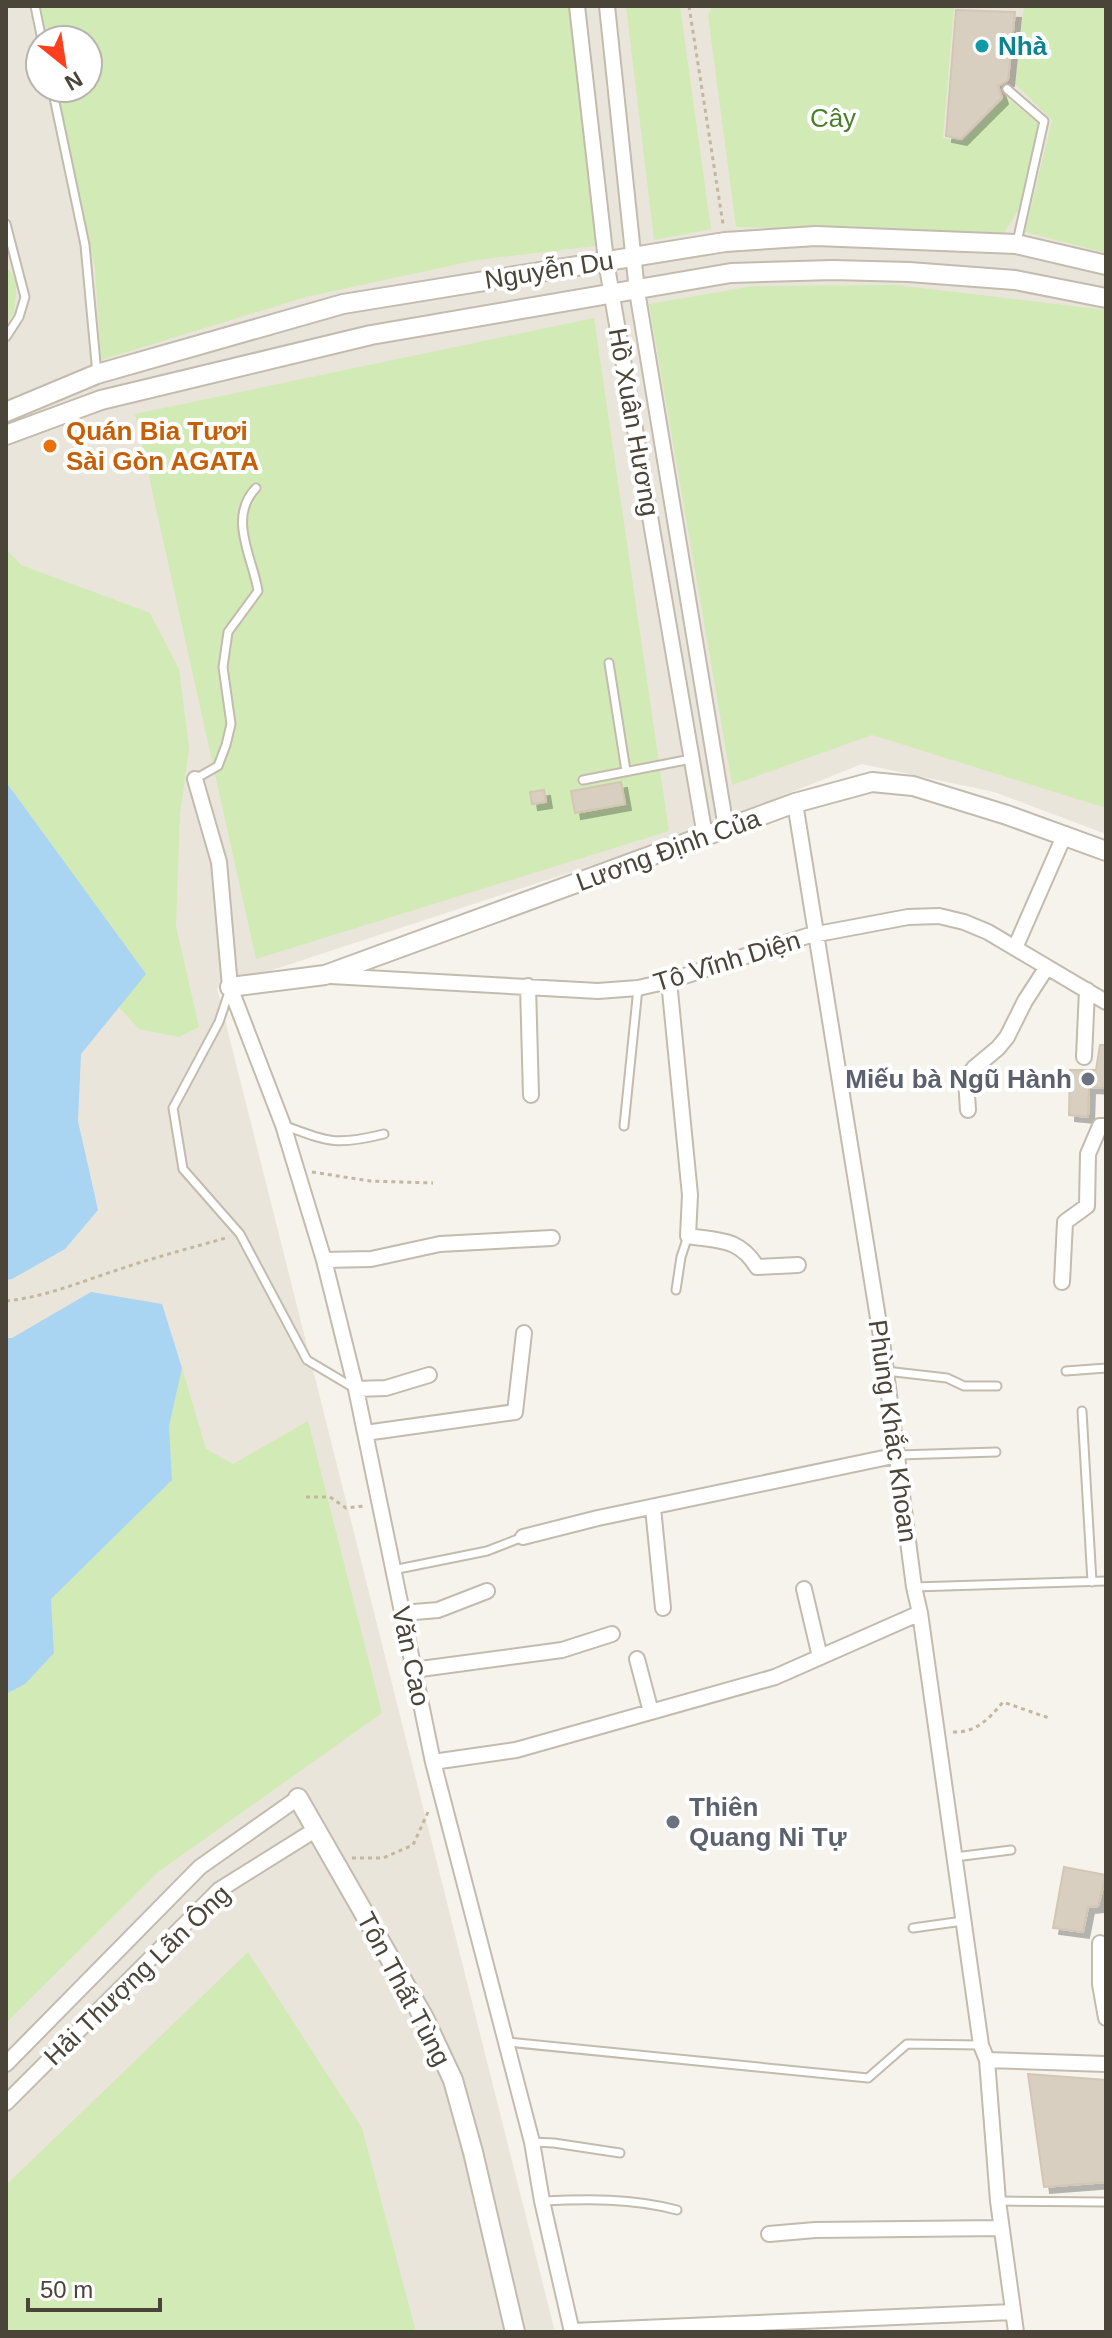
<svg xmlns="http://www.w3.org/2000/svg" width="1112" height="2338" viewBox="0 0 1112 2338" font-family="Arial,sans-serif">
  <defs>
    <filter id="shadow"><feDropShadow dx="6" dy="6" stdDeviation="0" flood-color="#0004"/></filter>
  </defs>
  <rect width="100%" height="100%" fill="#f6f3ec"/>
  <path fill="#eae5da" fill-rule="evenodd" d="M6 6H1106V834L994 792 862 764 687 834 217 988 555 2332H6ZM40 40H88V88H40Z"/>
  <path fill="#d2eab5" d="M37 6H576L604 231 595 246 477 260 306 297 101 360 95 269 56 88H88V40H45Z
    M626 6H680L711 229 654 240Z
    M712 6H960L954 7 943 138 962 142 1005 96 1039 124 1021 206 1004 233 736 227 708 16Z
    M1024 6H1106V253L1025 232 1052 120 1015 84Z
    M6 266 17 281 14 313 6 323Z
    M896 285 1106 310V808L872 735 732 785 649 304 753 286Z
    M594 318 669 831 256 959 135 414Z
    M6 549 21 565 150 613 179 669 189 748 180 815 176 926 199 1027 179 1037 139 1029 119 1007 145 974 6 782Z
    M182 1368 206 1449 233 1464 308 1421 382 1713 158 1872 6 2023V1694L25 1684 54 1653 51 1599 172 1480 169 1426Z
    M248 1952 362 2128 416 2332H6V2185Z"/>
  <path fill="#a9d4f2" d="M6 782 146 974 81 1054 78 1121 98 1210 65 1249 12 1279 6 1280Z
    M91 1292 162 1304 182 1368 169 1426 172 1480 51 1599 54 1653 25 1684 6 1694V1338H12Z"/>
  <path fill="#d8cfc1" stroke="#d3c7b4" stroke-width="2" filter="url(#shadow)" d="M956 10 1015 12 1008 80 998 86 1002 98 961 139 946 136Z
    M621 782 625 804 575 813 571 791Z
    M544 790 546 802 532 804 530 792Z
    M1100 1045H1106V1088L1089 1087 1088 1117 1069 1115 1070 1070H1096Z
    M1064 1867 1106 1875 1098 1906 1088 1907 1083 1932 1053 1928Z
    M1028 2074 1106 2080V2182L1044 2187Z"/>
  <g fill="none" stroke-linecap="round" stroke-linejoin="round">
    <defs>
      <path id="service" d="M35 6 42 40
        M52 88 85 245 97 374
        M1007 89 1044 121 1017 242
        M6 224 25 297 19 317 6 337
        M609 663 626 771
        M195 779 218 766 226 745 231 724 223 667 228 632 258 591C253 558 227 518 256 488
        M583 780 691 759
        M229 992 219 1022 173 1108 183 1169 240 1234 307 1360 354 1388
        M283 1125C329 1142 335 1146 384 1134
        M624 1126 638 988
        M676 1290 681 1257 688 1236
        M886 1371 947 1378 964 1386H997
        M1066 1371 1106 1368
        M1082 1411 1092 1582
        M898 1455 996 1452
        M393 1570 487 1551 523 1537
        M914 1587 1106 1581
        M955 1857 1011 1850
        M913 1928 963 1921
        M507 2042 868 2078 907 2044 981 2045
        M532 2142 554 2143 620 2153
        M542 2201C589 2199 631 2198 677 2210
        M998 2201 1106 2202"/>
      <path id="minor" d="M577 6 606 261 705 836
        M607 6 637 291 726 828
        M195 779 219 862 230 987 283 1125 324 1260 356 1389 433 1762 532 2142 542 2201 572 2332
        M795 803 883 1349 914 1587 920 1613 981 2045 987 2060 998 2201 1016 2332
        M1015 948 1065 834
        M331 976 598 991 638 988 669 981 807 936 908 917 939 916 964 922 988 932 1106 1002
        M669 981 690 1195 688 1236C720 1241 739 1238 757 1267L798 1265
        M528 986 531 1095
        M1084 1057 1087 990
        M968 1110 966 1079 974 1068 998 1048 1007 1037 1025 1001 1047 967
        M324 1260 371 1259 440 1244 552 1238
        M1062 1282 1065 1222 1087 1206 1088 1154 1100 1126H1106
        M356 1389 386 1388 429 1375
        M365 1433 515 1412 524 1333
        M653 1508 663 1608
        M523 1537 598 1518 898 1455
        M804 1589 820 1657
        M402 1613 438 1610 487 1591
        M637 1659 651 1712
        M413 1670 562 1650 612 1634
        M433 1762 516 1750 775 1677 920 1613
        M1100 1943V1984L1106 2018
        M987 2060 1106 2064
        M6 2064 200 1867 298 1798
        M6 2103 219 1890 315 1830
        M769 2234 815 2230 1001 2228
        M572 2331 1013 2312"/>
      <path id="tertiary" d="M6 412 97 374 343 304 725 242 816 236 1016 244 1106 265
        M6 435 101 400 371 335 731 273 833 270 909 272 1015 280 1106 298
        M230 987 325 975 795 803 872 782 913 786 1007 815 1106 851
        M298 1798 424 2018 453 2080 473 2152 515 2332"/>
    </defs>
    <use href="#service" stroke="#c2bbae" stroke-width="11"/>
    <use href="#minor" stroke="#c2bbae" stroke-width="18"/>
    <use href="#tertiary" stroke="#c2bbae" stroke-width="22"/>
    <path stroke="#c4b79f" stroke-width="3" stroke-dasharray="4 4" stroke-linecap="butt" d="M689 6 723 224
      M312 1172 370 1181 433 1183
      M6 1301C44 1297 78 1283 114 1271 152 1258 191 1248 229 1237
      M306 1497H330L346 1508 364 1506
      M953 1732C976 1733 989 1719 1003 1702L1049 1718
      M352 1858H383L413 1845 428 1812"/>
    <use href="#service" stroke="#fff" stroke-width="7"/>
    <use href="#minor" stroke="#fff" stroke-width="14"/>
    <use href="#tertiary" stroke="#fff" stroke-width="18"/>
  </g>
  <circle fill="#0f9aa8" stroke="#fff" stroke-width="3" cx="982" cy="46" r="8"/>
  <circle fill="#e8710a" stroke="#fff" stroke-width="3" cx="50" cy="446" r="8"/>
  <g fill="#6b7280" stroke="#fff" stroke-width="3">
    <circle cx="1088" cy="1079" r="8"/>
    <circle cx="673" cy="1822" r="8"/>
  </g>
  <g text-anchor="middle" stroke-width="8" stroke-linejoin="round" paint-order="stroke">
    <g font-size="26" font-weight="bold" fill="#0d838f" stroke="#fff" text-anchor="start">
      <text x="998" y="55">Nhà</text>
    </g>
    <g font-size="26" fill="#4a7f2a" stroke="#fff">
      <text x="833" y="127">Cây</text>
    </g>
    <g font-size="26" fill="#4b4439" stroke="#fff">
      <text transform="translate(549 270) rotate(-9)" y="9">Nguyễn Du</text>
      <text transform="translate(634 422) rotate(80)" y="9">Hồ Xuân Hương</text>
      <text transform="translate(668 850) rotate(-20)" y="9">Lương Định Của</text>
      <text transform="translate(727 961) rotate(-17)" y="9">Tô Vĩnh Diện</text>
      <text transform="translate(893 1431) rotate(82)" y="9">Phùng Khắc Khoan</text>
      <text transform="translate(411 1656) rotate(78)" y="9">Văn Cao</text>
      <text transform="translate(137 1975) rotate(-44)" y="9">Hải Thượng Lãn Ông</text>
      <text transform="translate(404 1989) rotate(62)" y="9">Tôn Thất Tùng</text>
    </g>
    <g font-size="26" font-weight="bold" fill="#c56008" stroke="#fff" text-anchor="start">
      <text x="66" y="440">Quán Bia Tươi<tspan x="66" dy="30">Sài Gòn AGATA</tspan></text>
    </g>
    <g font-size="26" font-weight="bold" fill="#5b616d" stroke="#fff" text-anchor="end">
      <text x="1072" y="1088">Miếu bà Ngũ Hành</text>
      <text x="689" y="1816" text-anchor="start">Thiên<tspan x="689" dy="30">Quang Ni Tự</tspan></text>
    </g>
  </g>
  <rect width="1112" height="2338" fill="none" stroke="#4b4439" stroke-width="16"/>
  <g transform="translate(64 64) rotate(150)"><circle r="38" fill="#ffffff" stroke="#b7b4b0" stroke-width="2"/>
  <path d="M0-6L14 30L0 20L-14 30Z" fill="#fc3f1d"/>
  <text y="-12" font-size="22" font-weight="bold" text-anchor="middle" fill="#4b4439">N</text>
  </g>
  <path d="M28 2298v12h132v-12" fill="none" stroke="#4b4439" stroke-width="4"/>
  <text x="40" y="2298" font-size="24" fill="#4b4439" stroke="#ffffff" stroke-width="6" paint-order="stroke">50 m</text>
</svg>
